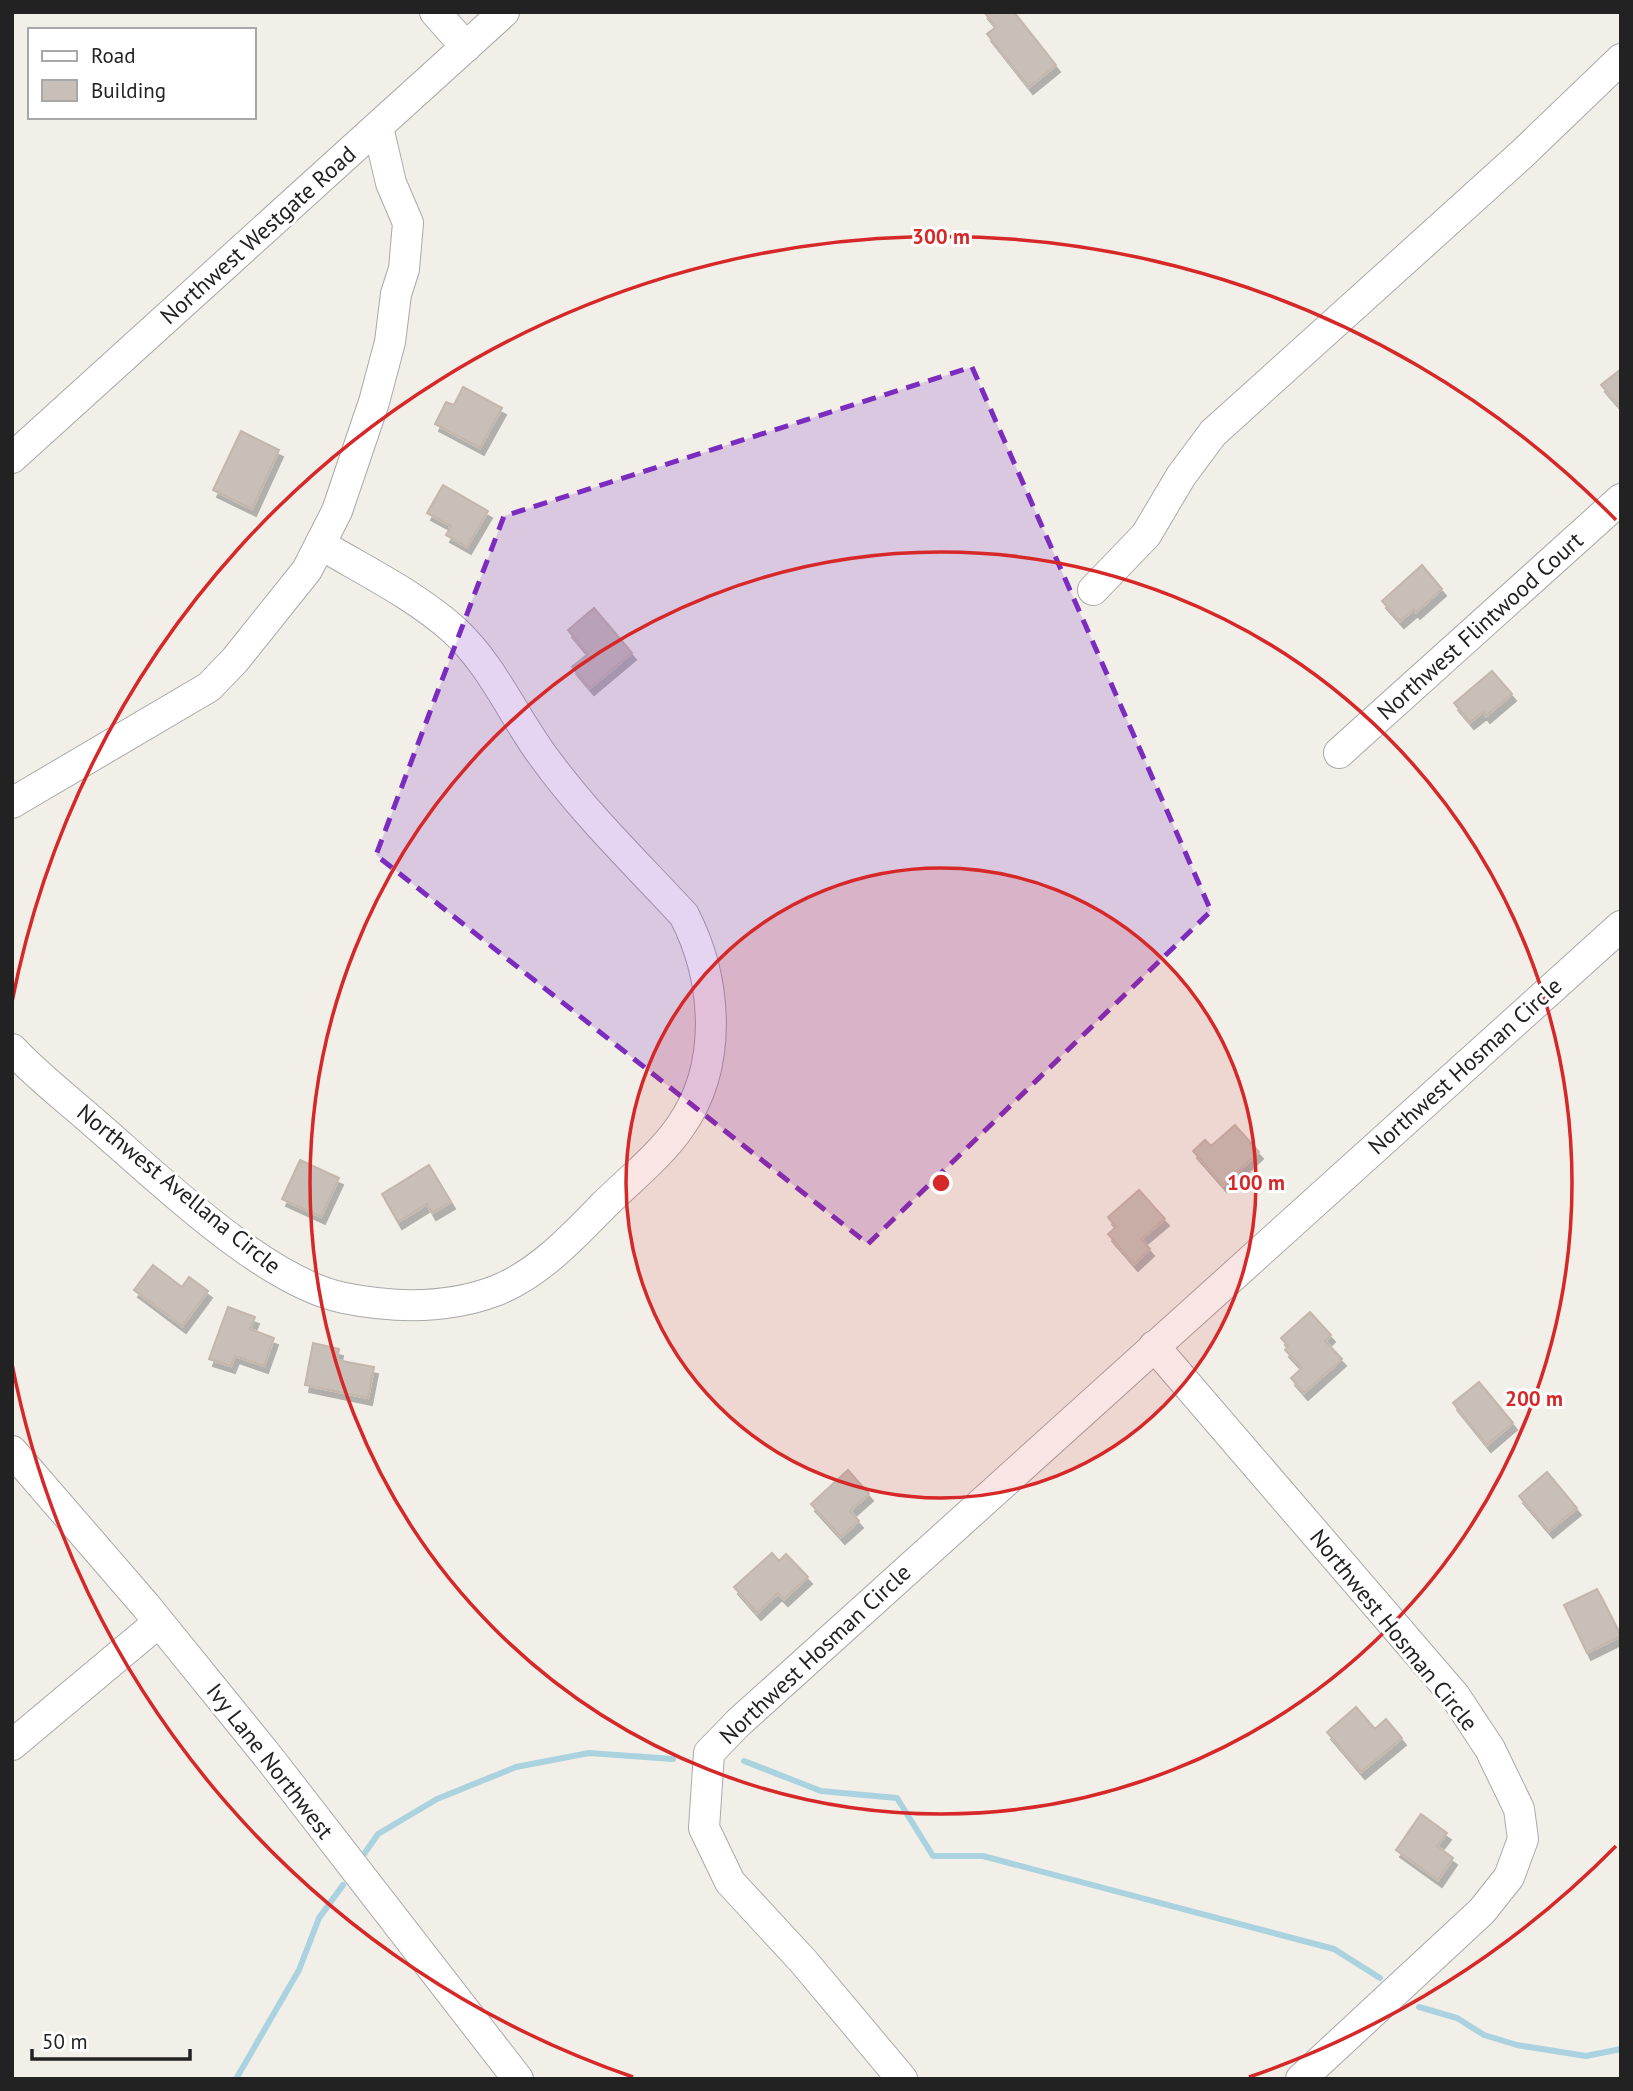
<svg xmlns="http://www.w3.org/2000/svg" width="1633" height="2091" viewBox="0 0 1633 2091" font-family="'PT Sans',sans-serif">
  <defs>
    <filter id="shadow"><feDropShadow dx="4" dy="7" stdDeviation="0" flood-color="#0004"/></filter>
  </defs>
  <rect width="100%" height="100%" fill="#f2efe9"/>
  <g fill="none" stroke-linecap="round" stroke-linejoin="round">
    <path stroke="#aad3df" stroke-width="6" d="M744 1761 821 1791 897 1798 933 1856H983L1334 1949 1380 1978
      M362 1857 378 1834 437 1799 516 1767 589 1753 673 1759
      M1419 2007 1457 2018 1484 2035 1517 2045 1586 2056 1621 2049
      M236 2079 299 1970 319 1918 343 1885"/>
  </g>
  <path fill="#c7bfb8" stroke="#c4b6ab" stroke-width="2" filter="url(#shadow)" d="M984 12H1014L1056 65 1029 87 987 34 996 27Z
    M1621 369V408L1601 385Z
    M463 387 502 408 480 448 435 424 446 402 454 405Z
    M241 431 279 450 252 509 213 490Z
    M443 485 488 511 467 547 446 535 451 526 427 513Z
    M1422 565 1442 589 1416 612 1414 609 1400 621 1382 601Z
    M594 608 632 653 590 688 572 667 588 654 568 630Z
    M1492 671 1512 694 1486 716 1483 712 1470 722 1454 703Z
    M1235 1125 1259 1152 1223 1185 1193 1151 1205 1140 1211 1146Z
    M300 1160 339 1178 321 1217 282 1199Z
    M429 1165 451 1202 432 1213 427 1204 398 1222 382 1194Z
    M1139 1190 1165 1219 1141 1239 1150 1249 1134 1264 1108 1234 1116 1227 1108 1217Z
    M153 1265 182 1287 189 1277 208 1291 182 1326 134 1290Z
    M228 1307 255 1317 250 1329 274 1338 264 1366 235 1356 231 1366 209 1359Z
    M1310 1312 1331 1335 1325 1341 1342 1359 1304 1393 1291 1378 1302 1368 1285 1350 1288 1346 1281 1338Z
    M313 1343 339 1349 337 1360 374 1367 368 1398 305 1385Z
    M1479 1382 1513 1423 1487 1445 1453 1403Z
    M848 1470 869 1494 850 1511 859 1521 841 1537 811 1504Z
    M1547 1472 1577 1508 1549 1531 1519 1496Z
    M772 1553 779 1561 786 1554 808 1577 784 1599 778 1593 757 1613 734 1587Z
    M1597 1589 1621 1636 1587 1653 1564 1605Z
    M1356 1707 1375 1729 1386 1719 1402 1738 1361 1772 1327 1732Z
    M1421 1814 1447 1833 1437 1846 1453 1858 1438 1880 1396 1850Z"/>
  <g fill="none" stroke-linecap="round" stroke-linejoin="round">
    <defs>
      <path id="minor" d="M435 12 466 47
        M12 458 504 12
        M1093 590 1146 535 1181 476 1213 433 1521 155 1621 59
        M1339 753 1621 499
        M12 803 209 687 235 660 307 570 337 511 374 402 390 342 396 294 404 269 408 223 391 183 378 127
        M12 1049C38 1077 70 1101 99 1127 160 1180 265 1282 344 1298 394 1308 447 1309 495 1291 537 1275 572 1238 603 1206 628 1181 660 1156 680 1127 724 1065 717 979 684 915 636 863 584 813 543 756 512 714 493 666 454 630 415 595 365 571 320 544
        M1154 1346 1455 1696 1490 1749 1519 1809 1523 1839 1509 1877 1482 1911 1301 2079
        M12 1451 146 1606 270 1759 518 2079
        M12 1745 159 1622
        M902 2079 803 1961 730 1882 704 1828 709 1753 738 1723 1621 926"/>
    </defs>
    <use href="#minor" stroke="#a9a9a9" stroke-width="32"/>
    <use href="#minor" stroke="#fff" stroke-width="30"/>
  </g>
  <path fill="#7b2cbf" fill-opacity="0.2" stroke="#7b2cbf" stroke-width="5" stroke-dasharray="14 9" stroke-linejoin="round" d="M972 367 1211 911 868 1244 376 855 504 516Z"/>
  <circle cx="941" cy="1183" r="315" fill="#d62828" fill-opacity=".12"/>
  <g fill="none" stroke="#d62828" stroke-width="3.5">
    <circle cx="941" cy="1183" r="315"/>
    <circle cx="941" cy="1183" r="631"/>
    <path d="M1616 1846A946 946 0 0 1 1249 2077M633 2077A946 946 0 0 1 12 1364M12 1002A946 946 0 0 1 1616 520"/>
  </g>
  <g text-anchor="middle" stroke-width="6" stroke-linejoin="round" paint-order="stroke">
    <g font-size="23" fill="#222" stroke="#fff">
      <text transform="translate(258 235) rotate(-42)" y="8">Northwest Westgate Road</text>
      <text transform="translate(1480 626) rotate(-42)" y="8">Northwest Flintwood Court</text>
      <text transform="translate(1465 1066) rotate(-42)" y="8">Northwest Hosman Circle</text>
      <text transform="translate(179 1189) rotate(39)" y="8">Northwest Avellana Circle</text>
      <text transform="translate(1394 1630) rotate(51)" y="8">Northwest Hosman Circle</text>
      <text transform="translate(815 1654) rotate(-43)" y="8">Northwest Hosman Circle</text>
      <text transform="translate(270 1761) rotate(52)" y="8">Ivy Lane Northwest</text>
    </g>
  </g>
  <circle cx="941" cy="1183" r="10" fill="#d62828" stroke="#fff" stroke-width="3.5"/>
  <g font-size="21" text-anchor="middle" font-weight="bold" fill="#d62828" stroke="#fff" stroke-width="6" stroke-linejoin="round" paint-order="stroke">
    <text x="941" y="244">300 m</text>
    <text x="1256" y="1190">100 m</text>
    <text x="1534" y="1406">200 m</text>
  </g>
  <rect width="1633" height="2091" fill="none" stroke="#222222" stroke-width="28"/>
  <rect x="28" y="28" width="228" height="91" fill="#ffffff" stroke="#a7a7a7" stroke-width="2"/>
  <rect x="42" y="51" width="35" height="10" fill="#ffffff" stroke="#a7a7a7" stroke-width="2"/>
  <text x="91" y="63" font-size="21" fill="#222222">Road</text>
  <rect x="42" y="80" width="35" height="21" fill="#c7bfb8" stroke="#a7a7a7" stroke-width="2"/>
  <text x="91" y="98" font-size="21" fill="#222222">Building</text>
  <path d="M32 2049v10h158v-10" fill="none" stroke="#222222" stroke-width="3.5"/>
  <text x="42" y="2049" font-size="21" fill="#222222" stroke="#ffffff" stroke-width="5" paint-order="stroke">50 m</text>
</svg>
